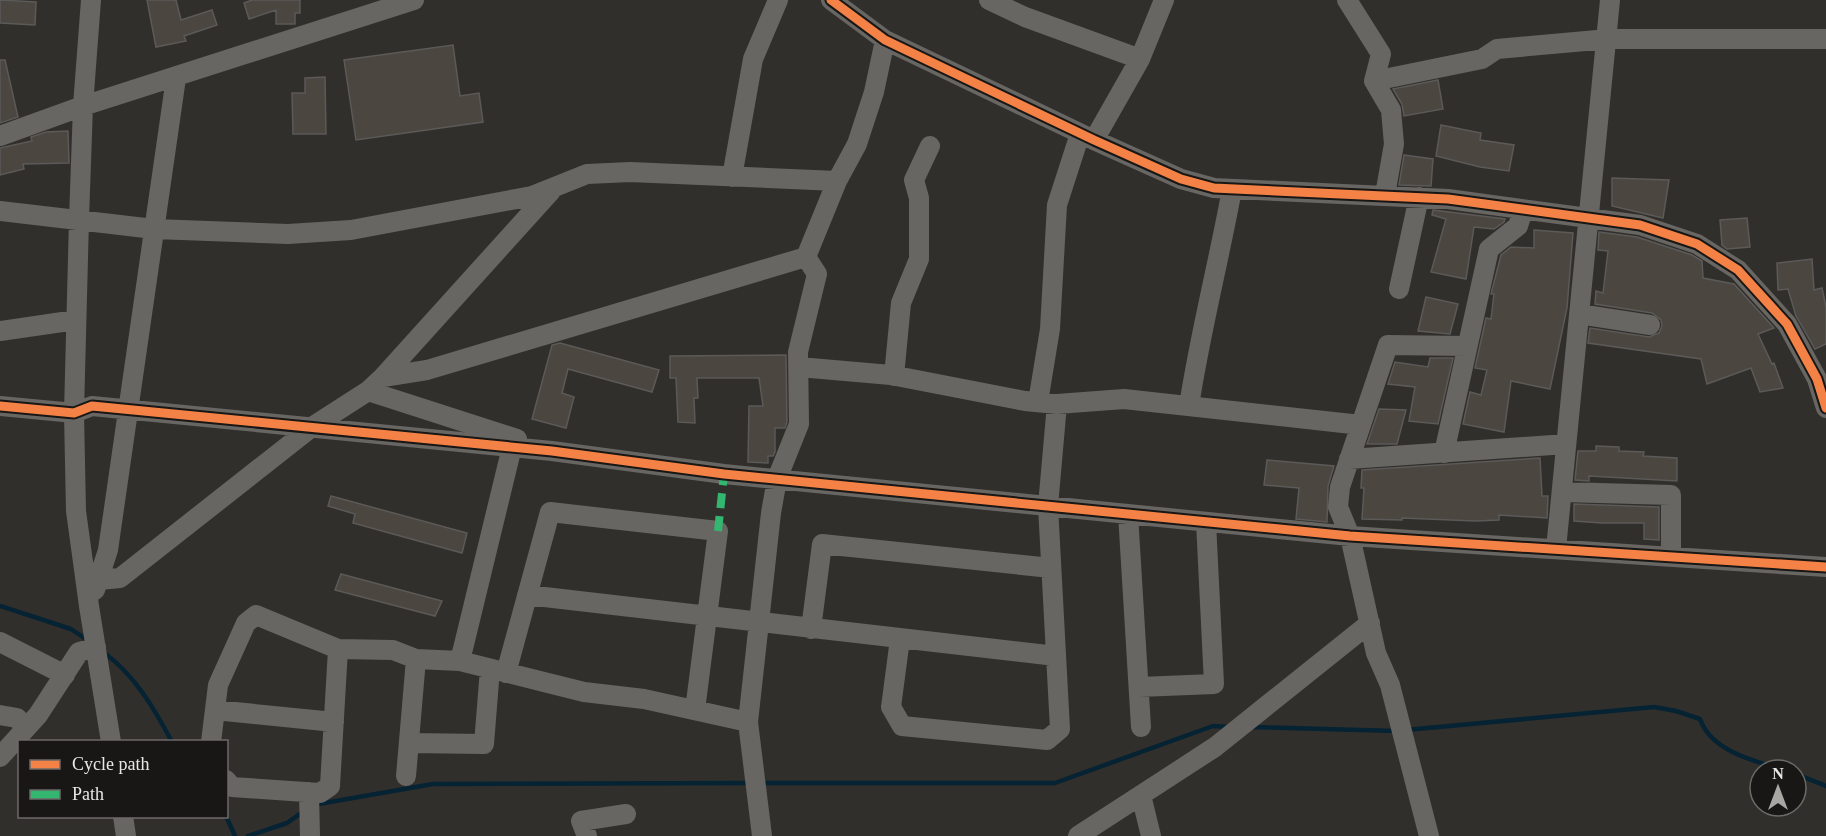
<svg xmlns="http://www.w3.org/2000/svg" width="1826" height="836" viewBox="0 0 1826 836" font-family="Georgia,serif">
  <rect width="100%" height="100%" fill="#312f2c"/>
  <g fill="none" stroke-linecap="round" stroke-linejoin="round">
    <path stroke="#052333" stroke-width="4.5" d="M0 606 71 629 89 641
      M103 652C134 674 154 708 172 742
      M1250 727 1397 731
      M1406 730 1654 707 1676 711 1700 719C1711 751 1754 761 1784 770
      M1796 774 1826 786
      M762 783H1055L1213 726 1229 727
      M313 805 433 784 750 783
      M226 816 235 836
      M248 836 287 823 304 811"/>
  </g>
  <path fill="#4b4640" stroke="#5b5a58" stroke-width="1.5" d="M0 0 36 2 35 25 0 23Z
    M147 0H176L181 20 212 10 217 25 184 36 186 41 156 47Z
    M252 0H300V13H295V24H276V10L249 19 244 3Z
    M453 45 460 96 479 93 483 122 356 140 344 60Z
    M0 60H5L18 117 0 123Z
    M325 77 326 134H293L292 93H305V78Z
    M1438 80 1443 109 1404 116 1402 104 1393 89Z
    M1441 125 1481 133 1480 140 1514 145 1509 171 1480 167 1436 156Z
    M68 131 69 163 23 164 24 169 0 175V148L32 141 31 137 46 132Z
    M1404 155 1433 159 1431 186 1399 185Z
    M1612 178 1669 180 1663 218 1612 206Z
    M1433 210 1505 219 1504 222 1494 229 1474 227 1466 279 1431 272 1446 219 1432 215Z
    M1747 218 1750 247 1727 249 1722 245 1720 220Z
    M1534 230 1573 233 1567 308 1550 389 1511 381 1504 432 1463 424 1470 392 1481 395 1487 370 1475 368 1486 318 1491 319 1494 294H1491L1501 255 1511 247 1534 248Z
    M1599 232 1637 237 1692 255 1702 261 1703 278 1734 284 1774 328 1758 334 1772 364 1774 363 1783 388 1760 392 1751 368 1707 384 1701 359 1588 343 1590 328 1649 337 1659 333 1662 326 1661 320 1652 313 1595 304 1596 291 1603 293 1608 251 1598 250Z
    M1812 259 1814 290 1822 288 1826 307V344L1815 349 1796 316 1788 289 1778 290 1777 263Z
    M1426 297 1458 304 1450 334 1418 331Z
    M560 343 659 370 652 392 568 369 562 393 574 397 566 428 532 419 552 345Z
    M786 355 787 422 785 428H775V452L773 456H768V463L748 462 749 406H763L759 378H697L698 398H694L695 423 678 422 676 378H670V356Z
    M1430 358H1453L1438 424 1409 421 1415 387 1388 384 1395 362 1428 367Z
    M1379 409 1406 410 1397 444H1367Z
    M1596 446 1619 447V451L1644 452 1643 456 1677 458V481L1589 476V481L1575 480 1578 451H1596Z
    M1540 458 1542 496H1548L1547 518 1499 515V520L1476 521 1402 518V520L1362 519 1364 488H1361L1362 470Z
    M1267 460 1334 466 1328 486 1327 522 1296 519 1299 488 1264 485Z
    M331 496 467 533 462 553 353 523 355 514 328 506Z
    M1574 504 1659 507V540L1644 539V523H1602L1574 521Z
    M341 574 442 601 435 616 335 590Z"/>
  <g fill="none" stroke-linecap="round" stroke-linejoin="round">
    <path stroke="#686662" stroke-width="20" d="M91 0 83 106 79 219 74 413 76 511 89 606 111 742
      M831 0 885 40 1094 140 1181 179 1214 188 1448 199 1640 225 1697 244 1738 270 1787 324 1817 379 1826 408
      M989 0 1025 17 1140 59
      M1347 0 1381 54 1374 81 1391 110 1394 144 1385 195
      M1374 81 1482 59 1497 49 1608 39H1826
      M0 136 83 106 414 0
      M1094 140 1140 59 1164 0
      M732 177 753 59 778 0
      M0 211 154 229 288 234 351 230 532 196 587 174 630 172 837 181
      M1399 289 1419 197
      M1579 314 1650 325
      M0 331 76 320
      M799 367 891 375 1025 401 1057 404 1124 399 1361 425
      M894 376 901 303 919 259V198L914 180 930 146
      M383 377 427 370 806 257 837 181 857 144 874 92 885 40
      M368 391 517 439
      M1038 402 1050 329 1057 205 1078 140 1077 132
      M0 406 74 413 92 406 552 451 724 474 1350 536 1826 567
      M1189 406C1200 333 1219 261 1232 189
      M1444 453 1489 249 1518 226 1523 210
      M1349 459 1566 444
      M1562 492 1671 495V556
      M1128 514 1141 727
      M1556 549 1610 0
      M99 580 120 578 312 427 368 391 383 377 551 191
      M95 590 108 550 176 78
      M527 595 1056 656
      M811 629 822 544 1051 568
      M900 639 891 707 902 726 1047 740 1060 729 1048 506 1057 404
      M0 642 65 675
      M460 661 512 447
      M506 673 550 512 718 531 695 710
      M1139 687 1214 684 1206 522
      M215 710 334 722
      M0 715 17 718 26 728
      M211 742 218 685 246 623 256 615 338 649 393 650 416 659 460 661 584 692 644 699 748 722
      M409 743 484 744 490 669
      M0 757 38 715 79 652 96 647
      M406 776 416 659
      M226 780 232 787 320 793 330 786 338 649
      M309 792 310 836
      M1141 795 1151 836
      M123 816 126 836
      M587 836 581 821 626 814
      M762 836 748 722 771 513 777 479 799 424 798 352 817 274 806 257
      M1078 836 1215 747 1370 623
      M1429 836 1390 685 1376 653 1350 536 1338 507 1340 487 1388 345 1467 346"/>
    <path stroke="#33b770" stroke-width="8" stroke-dasharray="15 8" stroke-linecap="butt" d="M718 531 724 474"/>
    <defs>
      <path id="cycleway" d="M831 0 885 40 1094 140 1181 179 1214 188 1448 199 1640 225 1697 244 1738 270 1787 324 1817 379 1826 408
        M0 406 74 413 92 406 552 451 724 474 1350 536 1826 567"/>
    </defs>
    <use href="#cycleway" stroke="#181715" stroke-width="13"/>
    <use href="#cycleway" stroke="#f48246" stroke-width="9"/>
  </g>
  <rect x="18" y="740" width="210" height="78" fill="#181715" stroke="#6c6a68" stroke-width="1.5"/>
  <rect x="30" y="760" width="30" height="9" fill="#f48246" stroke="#6c6a68" stroke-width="1.5"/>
  <text x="72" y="770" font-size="18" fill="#e9e7e4">Cycle path</text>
  <rect x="30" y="790" width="30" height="9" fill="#33b770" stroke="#6c6a68" stroke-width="1.5"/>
  <text x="72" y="800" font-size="18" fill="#e9e7e4">Path</text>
  <g transform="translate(1778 788)"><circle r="28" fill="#181715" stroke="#6c6a68" stroke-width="1.5"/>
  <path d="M0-4.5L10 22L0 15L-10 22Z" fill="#a9a7a4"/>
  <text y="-9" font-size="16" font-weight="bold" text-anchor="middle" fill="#e9e7e4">N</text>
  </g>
</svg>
